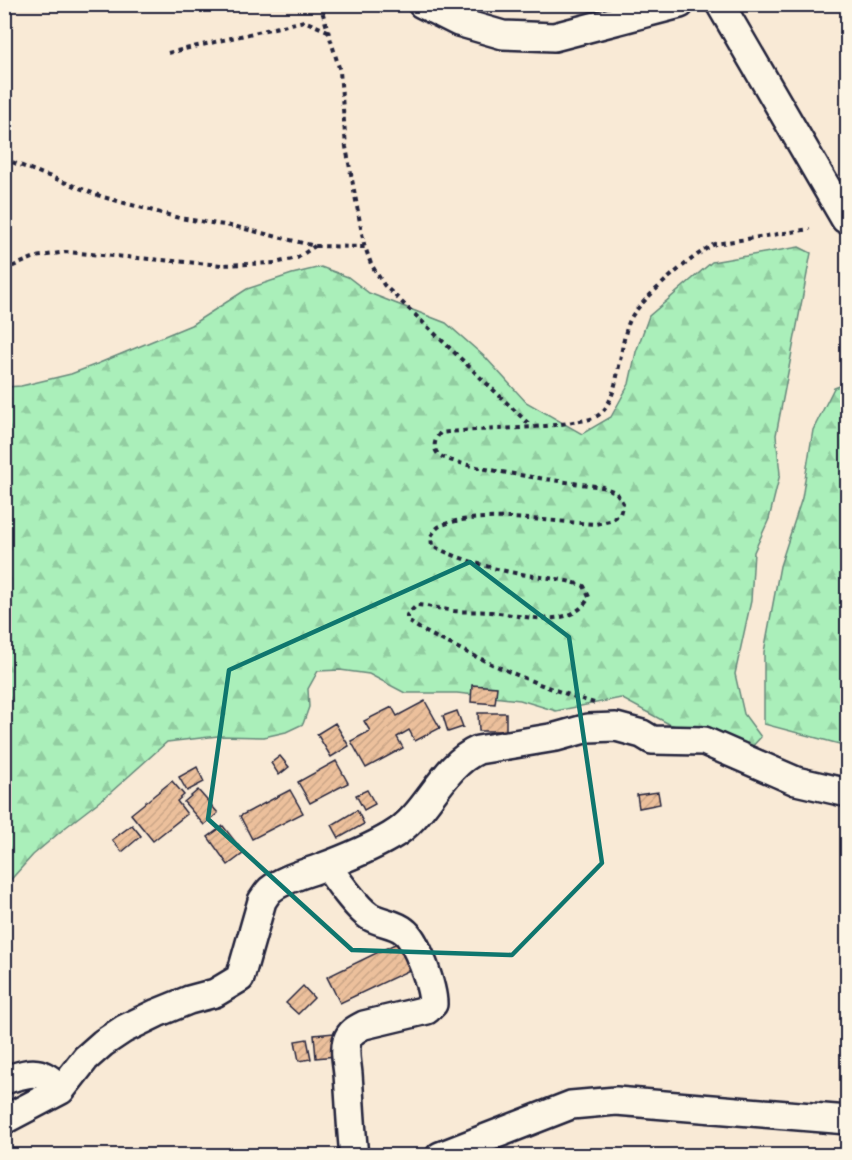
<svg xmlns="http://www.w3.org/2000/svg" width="852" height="1160" viewBox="0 0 852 1160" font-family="Dekko,sans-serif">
  <defs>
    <pattern id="forest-firs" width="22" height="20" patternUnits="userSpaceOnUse" patternTransform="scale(1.5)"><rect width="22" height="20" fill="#aaefba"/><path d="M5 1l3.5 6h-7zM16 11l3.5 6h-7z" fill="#92cda1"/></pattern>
    <pattern id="building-hatch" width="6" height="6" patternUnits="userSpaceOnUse" patternTransform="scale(1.5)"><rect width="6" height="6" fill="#ecc09c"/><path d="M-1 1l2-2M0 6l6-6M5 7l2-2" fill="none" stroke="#caa587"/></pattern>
  </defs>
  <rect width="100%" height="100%" fill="#f9ead6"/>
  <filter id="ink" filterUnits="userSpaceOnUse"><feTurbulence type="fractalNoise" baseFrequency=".0167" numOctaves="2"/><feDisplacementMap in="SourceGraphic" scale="12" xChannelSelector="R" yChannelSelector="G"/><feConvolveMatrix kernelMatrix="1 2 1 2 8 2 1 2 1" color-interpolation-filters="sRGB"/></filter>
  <g filter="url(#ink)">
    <path fill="url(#forest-firs)" stroke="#66887a" stroke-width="1.5" d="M799 247 811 253 776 435 780 474 769 519 754 552 751 601 735 674 744 714 761 737 750 749 669 724 621 698 556 711 520 700 457 693H405L369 674 340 670 318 671 308 689 309 707 303 724 286 732 264 737 218 736 167 742 110 793 66 827 33 855 5 886V387L21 386 71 374 97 364 191 325 247 289 292 274 321 267 348 277 369 293 446 323 486 358 526 402 582 434 611 417 629 384 636 352 649 316 712 262Z
      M847 383V746L764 724V652L780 566 802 498 813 430 834 388Z"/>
    <path fill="url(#building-hatch)" stroke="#22223b" stroke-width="1.5" d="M472 685 497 687 495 704 471 702Z
      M425 701 440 728 415 741 409 730 397 737 403 748 366 768 351 741 370 731 364 721 392 707 397 716Z
      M457 711 463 727 448 732 443 716Z
      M478 713H506V731H479Z
      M335 723 349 746 331 757 317 734Z
      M280 756 289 767 279 775 271 763Z
      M336 761 348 783 310 803 298 782Z
      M197 767 204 782 187 791 179 777Z
      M172 781 184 795 177 801 187 814 153 841 131 814Z
      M198 790 218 813 204 825 184 802Z
      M290 790 303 813 252 839 240 816Z
      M367 790 375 804 364 810 356 795Z
      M658 792 660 804 639 808 637 795Z
      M357 810 364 824 339 838 332 825Z
      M132 825 141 836 122 852 112 840Z
      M223 826 244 853 228 865 208 837Z
      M399 942 412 969 340 1003 327 977Z
      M303 986 314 998 298 1014 286 1003Z
      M334 1033 336 1056 316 1058 314 1035Z
      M307 1039 311 1059 299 1061 295 1041Z"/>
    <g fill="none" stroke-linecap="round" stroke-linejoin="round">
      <defs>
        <path id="minor" d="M422 4 458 22 503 35 554 37 680 4
          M720 4 845 219
          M328 866C335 878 357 908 369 916 380 923 395 923 404 931 417 940 433 988 433 1004L427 1010 364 1025C356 1029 350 1032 347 1041 344 1051 347 1063 348 1074 350 1102 351 1128 354 1156
          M4 1080C31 1072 41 1067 61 1090
          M4 1120 61 1090 86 1058 103 1043 124 1029 157 1013 189 1000 215 993 240 978 262 901C264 898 267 893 270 890 283 879 304 874 320 868 344 859 369 849 391 836 427 816 441 766 478 750L556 737 588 728 616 727 642 734 652 740 704 741 796 781 848 793
          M440 1156 571 1105 616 1101 848 1120"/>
      </defs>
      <use href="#minor" stroke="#22223b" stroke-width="32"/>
      <path stroke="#22223b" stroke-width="4" stroke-dasharray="4.5 4.5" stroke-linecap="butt" d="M320 4 340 71 346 147 364 244 371 264 384 285 531 426
        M168 53 304 21 328 31
        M4 159 103 197 179 218 237 227 315 246 365 247
        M4 270 35 257 66 252 222 265 275 263 297 258 315 246
        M594 703C548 689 503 670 460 649 442 640 423 632 407 620V615L417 605C430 606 441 609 454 611 466 612 479 611 491 612 520 615 572 631 589 597L584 586C563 578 543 578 521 574 491 569 460 559 432 546L431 536C434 532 436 528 440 526 475 510 555 522 595 524L610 521 620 514 623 503 616 492 602 487C575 483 452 468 438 454 432 447 435 439 440 433 482 428 526 430 568 423 577 421 587 421 595 417 622 405 617 341 632 316 644 297 695 253 715 244L810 229"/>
      <use href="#minor" stroke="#fcf5e5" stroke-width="27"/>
    </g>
  </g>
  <path fill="none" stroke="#0f766e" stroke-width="4.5" stroke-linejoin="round" d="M470 562 569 637 602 863 512 955 352 950 208 819 229 670Z"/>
  <rect width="852" height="1160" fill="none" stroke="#fcf5e5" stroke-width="24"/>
  <rect x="12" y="12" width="828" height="1136" fill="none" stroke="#22223b" stroke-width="2" filter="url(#ink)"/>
</svg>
